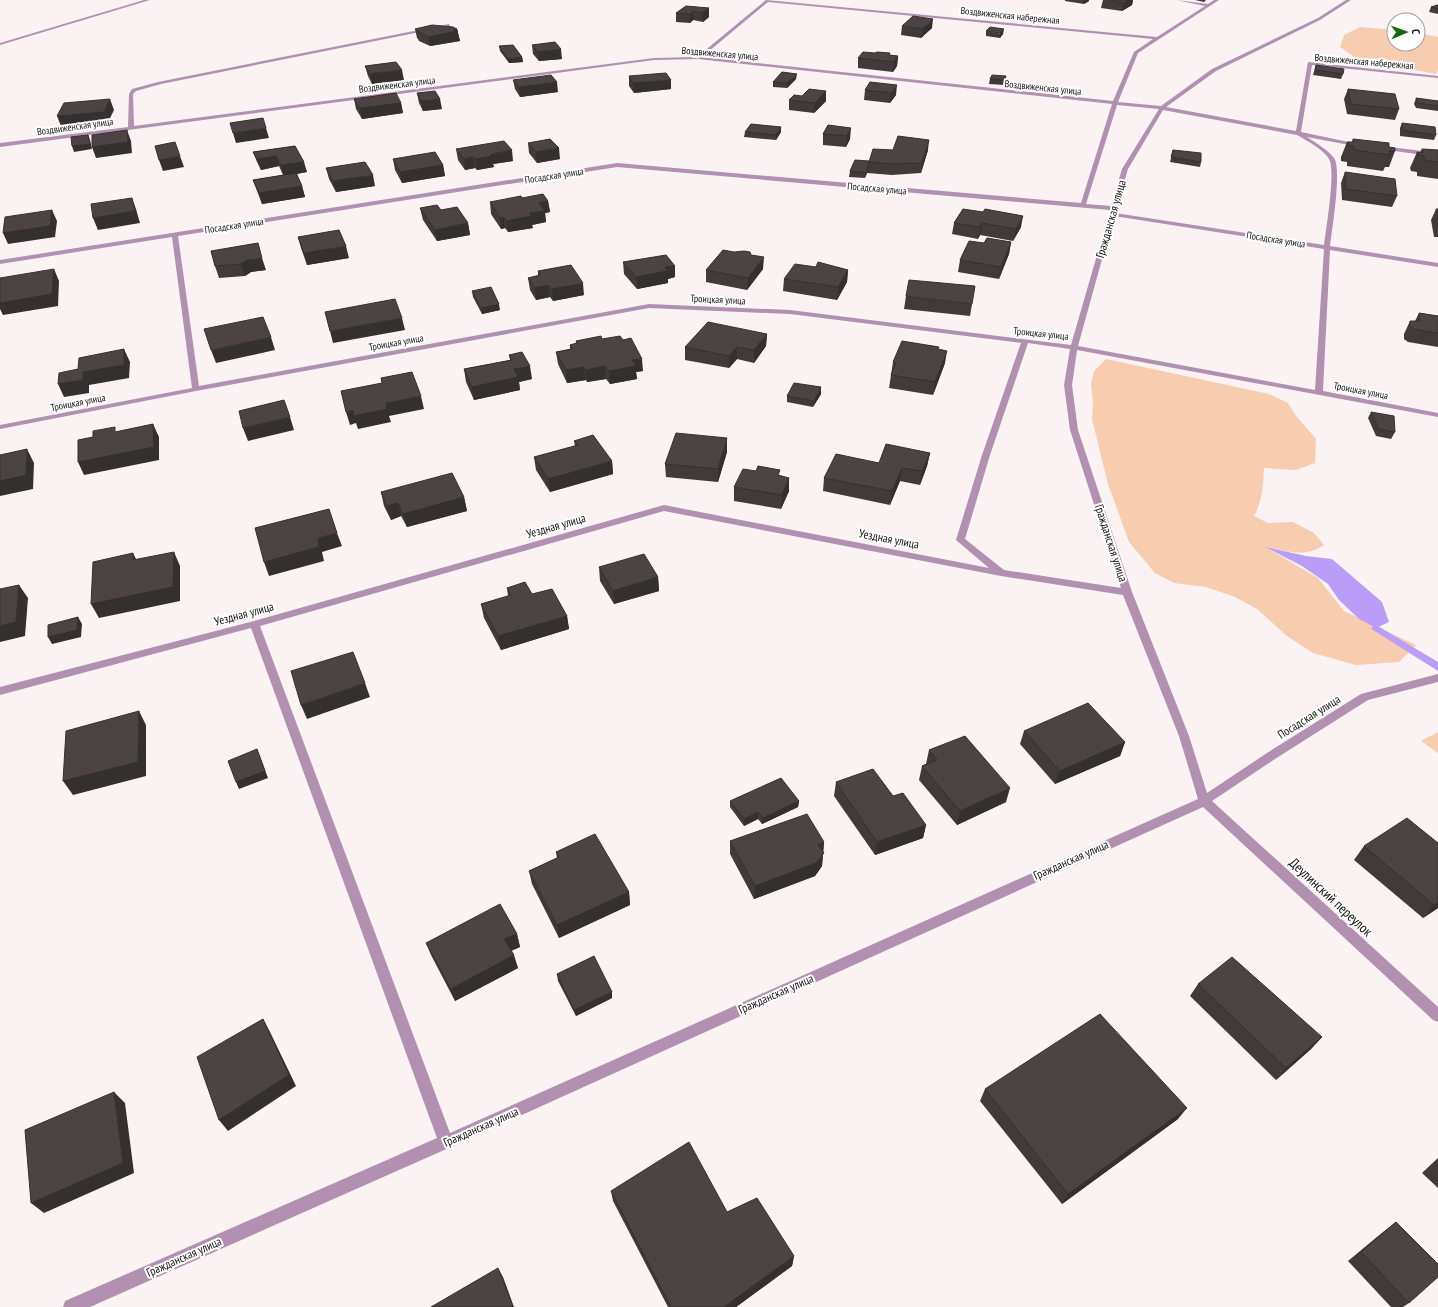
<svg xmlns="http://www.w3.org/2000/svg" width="1438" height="1307" viewBox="0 0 1438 1307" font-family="'PT Sans Narrow',sans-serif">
  <rect width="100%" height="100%" fill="#fbf2f4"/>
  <path fill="#f8ccaf" d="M1360 27 1394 30V44H1418V33L1438 37V70L1436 74 1359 60 1340 47 1344 35Z
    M1106 359 1269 394 1288 403 1296 416 1316 439 1315 463 1296 470 1264 468C1263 485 1263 500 1254 516L1268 523 1293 522 1314 533 1324 545C1302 559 1288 550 1267 548L1318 578 1344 611 1416 645 1399 662 1356 665 1313 653 1287 636 1257 609 1235 597 1206 587 1174 583 1155 573 1129 542 1108 484 1092 419 1093 402 1091 384 1094 371Z
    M1438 732V753L1421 741Z"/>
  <path fill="#ba9df7" d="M1265 547 1306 556 1332 559 1382 602 1389 622 1376 628 1359 619 1339 600 1328 584 1302 566Z"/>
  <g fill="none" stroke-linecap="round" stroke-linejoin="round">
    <path fill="#ba9df7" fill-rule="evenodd" d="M1376 625 1438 662V671L1373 630 1371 628Z"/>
    <path fill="#b190b0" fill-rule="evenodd" d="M144 0H150L0 45V43Z
      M766 0 1157 37 1205 6 1176 0 1208 4 1214 0H1219L1138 53 1118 102 1161 106 1212 69 1318 18 1346 0H1351L1320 20 1216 71 1166 107 1296 131 1308 62 1438 76V78L1312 65 1301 132 1363 145 1360 147 1307 137C1316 143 1327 149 1334 158 1342 169 1332 230 1330 246L1438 263V267L1330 250 1323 391 1438 413V417L1077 350 1072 385 1078 430 1132 592 1189 736 1207 793 1267 753 1361 694 1438 674V682L1368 700 1275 759 1212 801 1438 1007V1022L1433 1020 1203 807 451 1147 90 1307H63L65 1301 437 1138 251 628 0 695V687L254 621 664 505 989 568 956 540 982 455 1021 343 790 314 649 308 196 391 0 429V425L192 388 172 237 0 264V260L617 163 1081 203 1112 104 698 59 654 60 0 147V143L128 127 129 94 132 89 158 82 449 24 450 26 161 84 136 91 133 94 134 126 654 58 697 57ZM768 2 1153 39 1134 52 1113 101 702 57ZM1117 105 1159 109 1122 169 1111 206 1086 204ZM1163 110 1297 135C1307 141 1323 149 1329 159 1336 171 1326 229 1324 245L1115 213 1128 169ZM617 167 1110 210 1071 345 790 310 649 304 199 386 178 236ZM1114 216 1324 249 1315 390 1078 346ZM1028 343 1070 349 1064 385 1070 430 1121 588 1004 570 965 539 990 455ZM664 511 1001 576 1123 595 1179 736 1198 799 450 1133 260 626Z
      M1382 146 1438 153V157L1380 149V147Z"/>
  </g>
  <path fill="#413a3a" d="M1065 0H1089V1L1084 4 1065 1Z
    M1103 0H1133L1132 5 1122 11 1101 8Z
    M1195 0H1206L1204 2Z
    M1438 5V14L1429 12 1431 7Z
    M709 8V17L703 22 693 20 690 23 676 22V13Z
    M902 26 932 28 921 38 901 35Z
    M415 29H457L460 41 430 46 419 41 418 39 417 38Z
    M986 31 1003 34 1000 38 986 36Z
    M532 45 562 59 539 61 533 54Z
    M499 46 522 57 523 62 509 63 500 51Z
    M875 53 898 56 897 66 893 72 858 68V58Z
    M1316 65 1343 74 1341 79 1313 75Z
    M365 66 404 80 372 84 368 76Z
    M629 76 671 89 634 93 629 86Z
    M1006 76 1005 81 1004 85 989 84 990 79Z
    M796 79 787 88 773 87V82Z
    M513 80 558 92 520 97 515 89Z
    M870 82 896 95 890 103 864 100 865 90Z
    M1348 89 1399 109 1395 120 1347 114 1344 99Z
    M826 91V101L814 113 789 110V100L802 96Z
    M417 93 442 109 423 111 419 103Z
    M1416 98 1438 101V111L1416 108 1414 104Z
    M354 99 401 103 403 113 362 119 356 109Z
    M1402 123 1436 135 1434 140 1400 136V128Z
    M828 125 850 139 846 147 823 145V134Z
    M745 132H781L776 140 744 137Z
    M1353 139 1389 147 1395 151 1389 167H1385L1383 171 1347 166V162L1341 161V157L1347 142H1352Z
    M528 143 560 159 537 163 529 153Z
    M295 146 307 172 297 174 302 186 305 197 262 204 257 191 253 180 283 175 279 166 261 170 257 162 253 152Z
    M456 149 513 161 493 164 494 167 477 170 475 168 465 170 458 160Z
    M1422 149 1438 150V179L1417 176V172L1411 171 1410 168 1417 152H1420Z
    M893 150H928L921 173 892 175 867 173 865 178 849 177 850 171 869 161Z
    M1173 150 1201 162 1200 167 1170 162Z
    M393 159 443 165 445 176 402 183 395 170Z
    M326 168 375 186 336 192 329 179Z
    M1345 172 1397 196 1392 207 1342 200 1341 183Z
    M522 198 548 201 550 212 545 213 546 222 532 225 533 228 508 232 505 228 501 229 491 214 490 202Z
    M420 208 468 223 470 235 437 241 423 220Z
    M963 209 1021 227 1013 241 980 235 978 239 952 234 954 223Z
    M1436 209H1438V237H1434L1431 220Z
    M298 237 349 258 307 265 301 248Z
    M1011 242 1009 254 999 279 958 272 960 260 984 243Z
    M211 251 266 270 251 272 245 276 219 278 215 266Z
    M751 255 763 269 747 290 706 282V270Z
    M623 262 675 266V277L668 279V283L637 289 624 274Z
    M816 267 848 270 847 282 837 300 783 291 784 279Z
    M538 271 584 295 553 301 550 297 536 300 530 290 528 278 538 276Z
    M472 291 500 310 482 314 473 297Z
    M906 296 972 304 970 316 904 309Z
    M1419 313 1438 316V347L1408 342 1404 339V334L1410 321H1415Z
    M767 334 766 346 754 363 737 359 729 368 685 360V347Z
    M602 339 623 340 643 371 636 372 637 379 610 384 606 379 587 382 586 380 567 383 558 364 556 352 570 349V345L576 343V341Z
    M938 349 945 363 933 395 889 388 893 362Z
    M509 355 532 379 519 382 520 390 474 400 466 382 464 369 510 360Z
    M821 394 813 407 787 402V396Z
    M1371 412 1395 432 1391 439 1376 436 1368 418Z
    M574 441 612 461 613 474 550 492 536 470 534 457 575 446Z
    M727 452 718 482 666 477 665 464Z
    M930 453 927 466 920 485 900 481 890 505 823 491 824 478 879 463Z
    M779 476 789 478V491L781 509 734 501V487Z
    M381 492 464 497 467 511 407 527 401 516 391 520 384 506Z
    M599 567 658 577 659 591 614 604 600 581Z
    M507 588 532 594 567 616 569 629 501 650 484 618 481 604 508 596Z
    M1024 731 1125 742 1120 756 1055 784 1020 744Z
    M929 750 1006 802 957 825 919 780 922 766 926 764Z
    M836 782 893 796 926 825 923 838 875 855 834 796Z
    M730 801H799L798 807 762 824 758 819 744 826 730 807Z
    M730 841 824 842 822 866 815 876 754 899 730 854Z
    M1438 843V908L1423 918 1354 860 1364 846Z
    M556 852 629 892 630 905 559 938 532 884 529 871 557 858Z
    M517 934 520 947 511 951 518 968 455 1001 431 955 426 943Z
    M557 974 612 992V998L576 1016 558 981Z
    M1198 984 1322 1037 1311 1049 1276 1080 1190 996Z
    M985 1089 1178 1119 1062 1204 980 1101Z
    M1438 1158V1188L1422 1173Z
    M611 1191 727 1212 794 1256 792 1266 736 1307H668L613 1201Z
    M1396 1222 1409 1303 1403 1307H1391L1348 1261 1383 1232Z"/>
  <path fill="#353030" d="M1085 0H1089V1L1084 4Z
    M1128 0H1133L1132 5 1122 11 1124 3Z
    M709 8V17L703 22 702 13Z
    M693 11V20L690 23V14Z
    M933 19 932 28 921 38 922 29Z
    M457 29 460 41 430 46 428 37Z
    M1004 29 1003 34 1000 38V33Z
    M561 49 562 59 539 61 538 52Z
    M898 56 897 66 893 72 894 62Z
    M522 57 523 62 509 63 508 59Z
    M402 70 404 80 372 84 370 74Z
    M797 74 796 79 787 88V83Z
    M671 80V89L634 93 633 83Z
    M557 82 558 92 520 97 519 87Z
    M897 85 896 95 890 103 891 93Z
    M826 91V101L814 113 815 103Z
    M110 99 114 110 108 122 61 126 57 116Z
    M440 99 442 109 423 111 421 101Z
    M401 103 403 113 362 119 360 108Z
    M781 127V132L776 140V135Z
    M266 128 269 138 236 143 233 133Z
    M851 128 850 139 846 147V136Z
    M127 130 131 141 132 153 96 158 92 147Z
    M88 135 90 140 92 149 74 152 72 146Z
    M929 140 928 150 921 173 922 163Z
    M559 148 560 159 537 163 536 152Z
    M512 150 513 161 493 164 494 167 477 170 475 159 491 154Z
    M180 156 184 167 163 171 159 160Z
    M276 156 279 166 261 170 257 159Z
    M473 157 475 168 465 170 464 159Z
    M304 162 307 172 284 176 281 165Z
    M443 165 445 176 402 183 400 172Z
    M868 167 867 173 865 178 866 173Z
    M373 175 375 186 336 192 333 181Z
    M302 186 305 197 262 204 259 193Z
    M132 198 136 209 140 223 98 230 93 218Z
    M548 201 550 212 545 213 546 222 532 225 533 228 508 232 506 221 530 213 539 203Z
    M52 210 57 221 55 237 8 244 3 233Z
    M1023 216 1021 227 1013 241 1016 229Z
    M504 217 505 228 501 229 500 218Z
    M468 223 470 235 437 241 435 230Z
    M982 223 980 235 978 239 980 227Z
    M1011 242 1009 254 999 279 1001 267Z
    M346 246 349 258 307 265 304 253Z
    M764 257 763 269 747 290 748 278Z
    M262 258 266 270 251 272 245 276 241 264 247 260Z
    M675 266V277L668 279V283L637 289 636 277 665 267Z
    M54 269 59 281 58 306 3 315 0 309V303Z
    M848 270 847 282 837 300 838 287Z
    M583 283 584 295 553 301 552 289Z
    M548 285 550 297 536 300 535 288Z
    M499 304 500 310 482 314 481 308Z
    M402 318 405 330 333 343 330 331Z
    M767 334 766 346 754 363V350Z
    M271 337 275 350 216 363 211 350Z
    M737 347V359L729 368V356Z
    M124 349 130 362 129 378 89 385V393L64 397 58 384 83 372Z
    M947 351 945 363 933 395 935 382Z
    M642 359 643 371 636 372 637 379 610 384 609 371 632 360Z
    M530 366 532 379 519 382 520 390 474 400 472 387 514 369Z
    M605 366 606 379 587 382 586 370Z
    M584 367 586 380 567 383 566 370Z
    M821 387V394L813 407 814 401Z
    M421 396 424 409 389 416 391 422 358 429 356 423 350 425 346 412 386 403Z
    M290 417 294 430 248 441 243 428Z
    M153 424 159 437V460L84 475 78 462Z
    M727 438V452L718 482V469Z
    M27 449 34 463 33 489 0 496V481Z
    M930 453 927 466 920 485 922 471Z
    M612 461 613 474 550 492 548 479Z
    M902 468 900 481 890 505 892 491Z
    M789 478V491L781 509 782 495Z
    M464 497 467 511 407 527 403 514Z
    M398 503 401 516 391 520 387 506Z
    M337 533 342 546 322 552 324 561 269 576 264 562 318 538Z
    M174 552 180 566V601L99 618 91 604Z
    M133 553 140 567 133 560Z
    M658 577 659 591 614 604 613 591Z
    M19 585 28 598 25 636 0 642V626Z
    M567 616 569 629 501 650 498 636Z
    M78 617 82 624 81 637 52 644 48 637Z
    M365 683 370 697 307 719 301 705Z
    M139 711 146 725V776L73 795 63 781Z
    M1125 742 1120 756 1055 784 1060 771Z
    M257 749 268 778 239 789 236 782Z
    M1010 788 1006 802 957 825 960 811Z
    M799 801 798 807 762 824 763 818Z
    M758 812V819L744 826V819Z
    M926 825 923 838 875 855 877 842Z
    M824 842 822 866 815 876 754 899 755 886 818 845Z
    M629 892 630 905 559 938 557 925Z
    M1438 903V908L1423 918 1434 905Z
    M517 934 520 947 508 952 504 939Z
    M514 955 518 968 455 1001 451 989Z
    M612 992V998L576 1016 574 1010Z
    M263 1019 270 1032 296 1086 228 1131 219 1120Z
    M1322 1037 1311 1049 1276 1080 1286 1068Z
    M114 1092 125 1103 134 1173 44 1213 31 1203Z
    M1187 1108 1178 1119 1062 1204 1068 1194Z
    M794 1256 792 1266 736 1307H724Z
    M498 1268 503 1277 514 1307H513Z"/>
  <path fill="#4c4444" stroke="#353030" d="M1109 0H1128L1124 3Z
    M1437 5H1438V9L1431 7Z
    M686 6 709 8 702 13 693 11 690 14 676 13Z
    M913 16 933 19 922 29 902 26Z
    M432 25 453 27 457 29 454 30 458 31 428 37 417 31H419L415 29Z
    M990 27 1004 29 1000 33 986 31Z
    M555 42 561 49 538 52 532 45Z
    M513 45 522 57 508 59 499 46Z
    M863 52 875 53 877 52 890 53 889 55 898 56 894 62 858 58Z
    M396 62 402 70 370 74 365 66Z
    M1316 65 1344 69 1343 74 1315 70Z
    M782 72 797 74 787 83 773 82Z
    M666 73 671 80 633 83 629 76Z
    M551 75 557 82 519 87 513 80Z
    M992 75 1006 76 1005 80 990 79Z
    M870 82 897 85 891 93 865 90Z
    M809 89 826 91 815 103 789 100 794 95 802 96Z
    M1348 89 1395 94 1399 109 1351 104Z
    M435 91 440 99 421 101 417 93Z
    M396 93 401 103 360 108 354 99Z
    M1416 98 1438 101V106L1418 103Z
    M110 99 104 112 57 116 64 103Z
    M263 118 266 128 233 133 230 123Z
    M1402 123 1435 127 1436 135 1403 130Z
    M751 124 781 127 776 135 745 132Z
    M828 125 851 128 846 136 823 134Z
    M127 130 128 142 92 147V135Z
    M88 135 90 144 72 146 71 137Z
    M898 136 929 140 922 163 893 164 869 162 873 149 893 150Z
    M550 139 559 148 536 152 528 143Z
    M1353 139 1389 143V147L1395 148V151H1389L1390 155 1354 150V146L1348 145 1347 142H1353Z
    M504 141 512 150 491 154 492 156 475 159 473 157 464 159 456 149Z
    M175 142 180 156 159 160 155 146Z
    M295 146 304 162 281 165 276 156 257 159 253 152Z
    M1422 149 1438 150V162L1424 160V156L1418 155 1417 152 1423 153Z
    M1173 150 1201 153V162L1171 157Z
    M435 152 443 165 400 172 393 159Z
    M855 160 869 161 868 167 866 173 850 171Z
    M365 162 373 175 333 181 326 168Z
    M1345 172 1395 179 1397 196 1346 189Z
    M296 173 302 186 259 193 253 180Z
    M543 194 548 201 539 203 545 211 530 213 531 216 506 221 504 217 500 218 490 202 521 196 522 198Z
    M132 198 135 211 93 218 91 204Z
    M437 205 441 210 457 207 468 223 435 230 420 208Z
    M963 209 983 212 985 209 1023 216 1016 229 982 223 980 227 954 223Z
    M1436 209H1438V217Z
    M52 210 50 226 3 233 5 217Z
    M339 230 346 246 304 253 298 237Z
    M987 238 1011 242 1001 267 960 260 969 241 984 243Z
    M258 243 262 258 247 260 241 264 215 266 211 251Z
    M723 250 734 252 744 251 750 252 751 255 764 257 748 278 706 270Z
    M666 255 675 266 665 267 667 271 636 277 623 262Z
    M818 262 848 270 838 287 784 279 795 264 816 267Z
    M571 265 583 283 552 289 548 285 535 288 528 278 540 275 538 271Z
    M54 269 52 294 0 303V278Z
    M909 280 975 286 972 304 906 296Z
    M491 287 499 304 481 308 472 291Z
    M395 299 402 318 330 331 325 312Z
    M1419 313 1438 316V333L1414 329 1410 326V321H1420Z
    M263 317 271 337 211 350 204 329Z
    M708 322 767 334 754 350 737 347 729 356 685 347Z
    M601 336 602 339 620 336 623 340 631 338 642 359 632 360 636 366 609 371 605 366 586 370 584 367 566 370 556 352 572 349 570 345 577 343 576 341Z
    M902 341 939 347 938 349 947 351 935 382 891 375 896 363 893 362Z
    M124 349V365L83 372V380L58 384 59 373 78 369 79 358Z
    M522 352 530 366 514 369 518 377 472 387 464 369 512 360 509 355Z
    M412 372 421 396 386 403 387 409 354 416 353 410 346 412 341 391 382 383 381 378Z
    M794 383 821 387 814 401 787 396Z
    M284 400 290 417 243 428 239 411Z
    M1371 412 1394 416 1395 432 1379 429Z
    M153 424 154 447 78 462V440L93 437V431L115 427V432Z
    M676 433 727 438 718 469 665 464Z
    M593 435 612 461 548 479 534 457 578 445 574 441Z
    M886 444 930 453 922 471 902 468 892 491 824 478 836 454 879 463Z
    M27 449 26 475 0 481V455Z
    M758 466 780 470 778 475 789 478 782 495 734 487 743 469 756 471Z
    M452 473 464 497 403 514 398 503 387 506 381 492Z
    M329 509 337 533 318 538 319 547 264 562 255 528Z
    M174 552 173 587 91 604 93 562 133 553V560Z
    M644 554 658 577 613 591 599 567Z
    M525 582 532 594 552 589 567 616 498 636 481 604 511 595 507 588Z
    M19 585 16 622 0 626V589Z
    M78 617 77 630 48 637V625Z
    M353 652 365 683 301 705 291 671Z
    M1088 703 1125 742 1060 771 1024 731Z
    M139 711 138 762 63 781 66 731Z
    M965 736 1010 788 960 811 922 766 937 760 929 750Z
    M257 749 265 771 236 782 228 761Z
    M873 769 893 796 903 793 926 825 877 842 836 782Z
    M781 778 799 801 763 818 758 812 744 819 730 801Z
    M807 814 824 842 818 845 824 853 816 863 755 886 730 841Z
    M1407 818 1438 843V903L1434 905 1364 846Z
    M595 834 629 892 557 925 529 871 559 857 556 852Z
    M500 904 517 934 504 939 514 955 451 989 426 943Z
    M594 956 612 992 574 1010 557 974Z
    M1232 957 1322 1037 1286 1068 1198 984Z
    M1100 1014 1187 1108 1068 1194 985 1089Z
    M263 1019 289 1075 219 1120 197 1057Z
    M114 1092 123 1163 31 1203 25 1130Z
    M689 1142 727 1212 757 1198 794 1256 724 1307H671L611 1191Z
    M1438 1160V1165L1435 1162Z
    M1396 1222 1438 1264V1277L1409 1303 1361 1252Z
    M498 1268 513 1307H431Z"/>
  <g text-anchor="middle" stroke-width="4" stroke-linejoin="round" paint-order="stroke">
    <g font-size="10" fill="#151213" stroke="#fff">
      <text transform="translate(1010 15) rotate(6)" y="4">Воздвиженская набережная</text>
      <text transform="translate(720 53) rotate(5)" y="4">Воздвиженская улица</text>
      <text transform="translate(1364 61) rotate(5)" y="4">Воздвиженская набережная</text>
      <text transform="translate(397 84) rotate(-7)" y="4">Воздвиженская улица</text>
      <text transform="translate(1043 87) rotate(6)" y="4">Воздвиженская улица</text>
      <text transform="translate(75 126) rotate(-8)" y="4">Воздвиженская улица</text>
      <text transform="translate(554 175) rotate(-9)" y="4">Посадская улица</text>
      <text transform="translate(877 188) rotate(5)" y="4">Посадская улица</text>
      <text transform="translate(234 225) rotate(-9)" y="4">Посадская улица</text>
      <text transform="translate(1276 239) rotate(9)" y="4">Посадская улица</text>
      <text transform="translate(718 299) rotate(3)" y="4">Троицкая улица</text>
      <text transform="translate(1041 333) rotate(6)" y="4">Троицкая улица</text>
      <text transform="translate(396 342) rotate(-10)" y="4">Троицкая улица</text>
      <text transform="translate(1361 390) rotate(11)" y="4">Троицкая улица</text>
      <text transform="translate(78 402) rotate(-11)" y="4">Троицкая улица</text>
    </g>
    <g font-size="12" fill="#151213" stroke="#fff">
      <text transform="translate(1111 219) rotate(-74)" y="4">Гражданская улица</text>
      <text transform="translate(556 526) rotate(-16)" y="4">Уездная улица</text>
      <text transform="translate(889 539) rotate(11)" y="4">Уездная улица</text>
      <text transform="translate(1111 543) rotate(72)" y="4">Гражданская улица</text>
      <text transform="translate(244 614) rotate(-15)" y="4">Уездная улица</text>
      <text transform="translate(1309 717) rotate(-32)" y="4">Посадская улица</text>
      <text transform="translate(1071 860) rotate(-24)" y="4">Гражданская улица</text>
      <text transform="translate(776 994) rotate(-24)" y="4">Гражданская улица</text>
      <text transform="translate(481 1127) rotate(-24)" y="4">Гражданская улица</text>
      <text transform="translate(184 1257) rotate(-24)" y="4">Гражданская улица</text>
    </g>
    <g font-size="14" fill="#151213" stroke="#fff">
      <text transform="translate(1331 897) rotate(43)" y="5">Деулинский переулок</text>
    </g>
  </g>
  <g transform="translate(1406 32) rotate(88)"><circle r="19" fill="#ffffff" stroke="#a1a0a1"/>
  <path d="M0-3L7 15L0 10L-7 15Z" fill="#15680c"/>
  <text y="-6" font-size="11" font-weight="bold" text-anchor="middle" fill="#151213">С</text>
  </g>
</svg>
